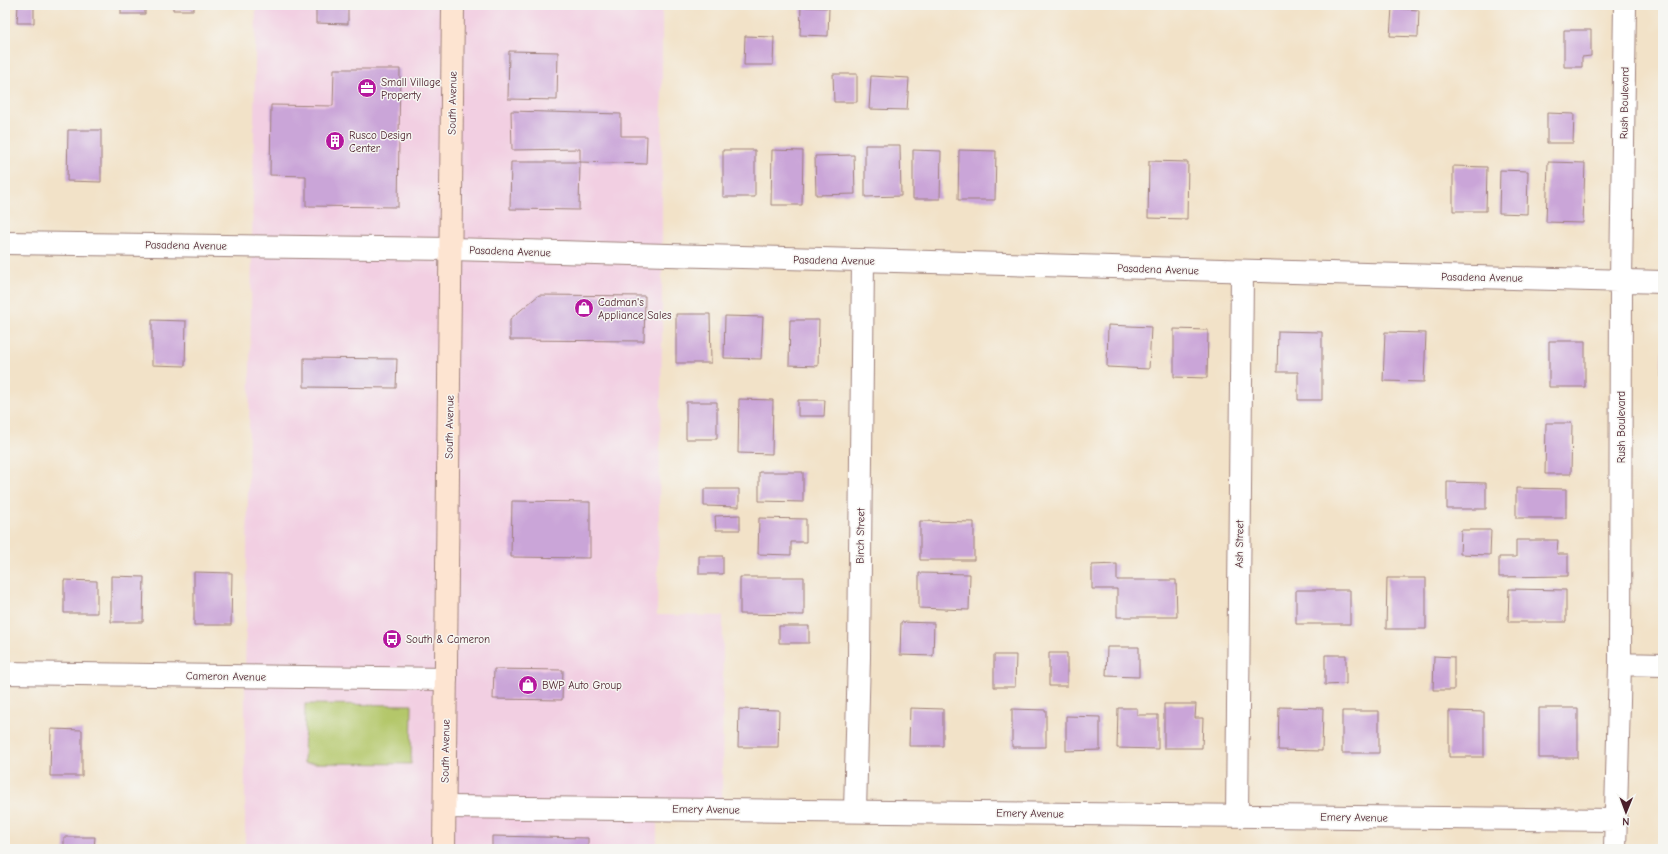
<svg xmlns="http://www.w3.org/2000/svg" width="1668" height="854" viewBox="0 0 1668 854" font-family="'Comic Neue',sans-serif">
  <rect width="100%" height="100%" fill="#f6f6f2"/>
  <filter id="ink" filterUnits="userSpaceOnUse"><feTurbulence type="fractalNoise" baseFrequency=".025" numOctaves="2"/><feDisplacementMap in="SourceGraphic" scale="8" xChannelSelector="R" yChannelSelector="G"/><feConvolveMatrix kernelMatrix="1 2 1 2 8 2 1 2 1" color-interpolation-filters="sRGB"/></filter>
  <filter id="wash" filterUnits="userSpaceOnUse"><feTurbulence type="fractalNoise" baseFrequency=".012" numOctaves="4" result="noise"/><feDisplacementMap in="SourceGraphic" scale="16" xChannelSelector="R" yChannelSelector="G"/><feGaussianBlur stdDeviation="0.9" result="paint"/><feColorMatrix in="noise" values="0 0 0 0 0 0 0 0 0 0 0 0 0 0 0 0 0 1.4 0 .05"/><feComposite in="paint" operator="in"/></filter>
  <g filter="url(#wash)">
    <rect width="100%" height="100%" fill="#f2e2c8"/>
    <path fill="#f2cfe2" d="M256 5H662V341L657 615 723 616 722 809H657V849H245V676Z"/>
    <path fill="#b4c76b" stroke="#7f734b" d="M305 704 412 705 411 764 304 763Z"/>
    <g id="blocks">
      <path fill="#caa5d8" d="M18 5H34V23H17Z
        M121 5H145V14H121Z
        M173 5H194V10H173Z
        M316 5H348V24L316 23Z
        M801 7 829 8 828 36 800 35Z
        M1392 8 1419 10 1418 37 1390 36Z
        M1564 30H1591V56L1582 57V67H1564Z
        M745 36 774 37 773 65H744Z
        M509 51 558 52 557 100 508 99Z
        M334 69H400L398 207 306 206V176L270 175 271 105 333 106Z
        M833 74H857V102H834Z
        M871 76 909 78 907 110 869 109Z
        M511 111 621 114V136H647L646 164 580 162V149L512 150Z
        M1547 113 1574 114 1573 143H1547Z
        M68 130H101V182L67 181Z
        M865 145H900L901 196 865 197Z
        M723 150H755V197H723Z
        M772 150 803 151 802 205H771Z
        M913 150 941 151 940 199H913Z
        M959 150 996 151 995 200H958Z
        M854 155 855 194 816 195 815 156Z
        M1149 161 1188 162 1187 219 1148 218Z
        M511 162H580L579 210 510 209Z
        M1548 162 1585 163 1583 223 1546 222Z
        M1453 166 1487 167 1486 211H1453Z
        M1500 170 1528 171 1527 214 1499 213Z
        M539 295 645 296 644 341 510 340V319Z
        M676 314H710L711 363H676Z
        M725 316 763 317 761 359 724 358Z
        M152 320 186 321 185 366 152 365Z
        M790 320H819L818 366 789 365Z
        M1108 325 1151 327 1149 369 1107 367Z
        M1174 329 1208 330 1207 378 1174 377Z
        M1278 331 1322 332V400H1298V372H1277Z
        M1385 332 1426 333 1424 382 1383 381Z
        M1549 341H1585V387H1549Z
        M1662 352H1663V382H1661Z
        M304 358 397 359 396 388 304 387Z
        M739 399 773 400 772 454 738 453Z
        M798 400H825L824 416H798Z
        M686 402H717V439H686Z
        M1546 423H1572L1571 474H1545Z
        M759 472H803V502L759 501Z
        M1447 482 1486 483V509H1447Z
        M1516 488 1566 489V518H1516Z
        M704 489H739V507L704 506Z
        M512 501 590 502V558L511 557Z
        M740 515V530H716L715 516Z
        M759 518 806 519V542H791V555L758 554Z
        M920 521 974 522V560H920Z
        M1461 530H1491L1490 555 1460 554Z
        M1516 540H1558L1557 554H1568V576L1499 577V557H1516Z
        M699 556H723V574H699Z
        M1117 564V580H1176L1177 617H1117V589H1092V565Z
        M194 572 232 573 231 625H194Z
        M919 573 970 574 969 610 919 608Z
        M111 576 144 577 143 622H111Z
        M740 577H804V615L740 614Z
        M1387 578H1426V629H1386Z
        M64 580 97 581V613H64Z
        M1509 589 1566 590V622H1508Z
        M1296 590H1350V624H1296Z
        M901 622 934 623 933 656 900 655Z
        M779 626H809V643H779Z
        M1107 647H1139V677L1106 676Z
        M1049 653H1067V686H1049Z
        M994 655H1016L1015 687H994Z
        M1325 655H1346V684L1325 685Z
        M1434 656 1454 657V690H1433Z
        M494 669 563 670 562 700 493 699Z
        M1164 704H1196L1195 718H1203L1202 748H1164Z
        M1279 707 1323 708 1322 751 1278 750Z
        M910 708 943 709V746H909Z
        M1118 708H1137V715H1158V749L1117 748Z
        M1539 708H1578V758H1539Z
        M739 709 779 710 778 747H738Z
        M1012 709 1046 710V747H1012Z
        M1342 711H1379V753H1342Z
        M1449 711 1484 712V757H1449Z
        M1066 716 1100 717V750L1066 751Z
        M51 729 82 730V776H50Z
        M492 836 588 838V849H492Z
        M64 837H95L94 849H64Z"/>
    </g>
  </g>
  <g filter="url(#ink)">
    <use href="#blocks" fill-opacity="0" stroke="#9e807a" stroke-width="1"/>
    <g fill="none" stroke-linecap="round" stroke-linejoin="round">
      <defs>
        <path id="street" d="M5 243 451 249 1663 282
          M1620 664 1663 665
          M5 673 446 679
          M445 807 1616 820
          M855 811 859 657 863 260
          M1237 816 1242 272
          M1615 849 1620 664 1621 281 1625 5"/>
        <path id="secondary" d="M444 849 453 5"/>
      </defs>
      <use href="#street" stroke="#9e807a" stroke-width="24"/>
      <use href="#secondary" stroke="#9e807a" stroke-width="24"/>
      <use href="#street" stroke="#fff" stroke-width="22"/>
      <use href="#secondary" stroke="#fde4d1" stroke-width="22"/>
    </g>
  </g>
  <defs>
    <symbol id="office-disc" viewBox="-11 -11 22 22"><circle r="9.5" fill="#b5179e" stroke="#f6f6f2"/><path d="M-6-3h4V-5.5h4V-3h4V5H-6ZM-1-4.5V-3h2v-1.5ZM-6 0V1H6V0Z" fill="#fff"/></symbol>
    <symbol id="building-disc" viewBox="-11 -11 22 22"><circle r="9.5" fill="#b5179e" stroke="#f6f6f2"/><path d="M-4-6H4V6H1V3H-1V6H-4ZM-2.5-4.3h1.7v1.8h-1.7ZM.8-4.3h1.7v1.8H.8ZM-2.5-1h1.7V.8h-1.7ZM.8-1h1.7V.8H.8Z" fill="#fff"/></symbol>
    <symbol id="shop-disc" viewBox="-11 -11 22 22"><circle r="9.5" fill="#b5179e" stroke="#f6f6f2"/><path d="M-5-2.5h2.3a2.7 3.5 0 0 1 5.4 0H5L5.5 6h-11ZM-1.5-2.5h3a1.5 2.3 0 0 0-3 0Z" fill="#fff"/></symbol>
    <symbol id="bus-disc" viewBox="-11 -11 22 22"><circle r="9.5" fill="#b5179e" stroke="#f6f6f2"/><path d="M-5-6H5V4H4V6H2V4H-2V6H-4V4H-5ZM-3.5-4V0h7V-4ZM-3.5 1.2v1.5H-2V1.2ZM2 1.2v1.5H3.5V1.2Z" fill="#fff"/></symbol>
  </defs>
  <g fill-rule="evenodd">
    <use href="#office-disc" x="356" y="77" width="22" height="22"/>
    <use href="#building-disc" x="324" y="130" width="22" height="22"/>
    <use href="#shop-disc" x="573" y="297" width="22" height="22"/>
    <use href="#bus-disc" x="381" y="628" width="22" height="22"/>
    <use href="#shop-disc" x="517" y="674" width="22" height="22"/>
  </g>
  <g text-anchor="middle" stroke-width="3" stroke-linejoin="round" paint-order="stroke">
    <g font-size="11" fill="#4a1f2b" stroke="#f6f6f2" text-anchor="start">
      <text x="381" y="86">Small Village<tspan x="381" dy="13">Property</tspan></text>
      <text x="349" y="139">Rusco Design<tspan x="349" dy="13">Center</tspan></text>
      <text x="598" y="306">Cadman's<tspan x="598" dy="13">Appliance Sales</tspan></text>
      <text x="406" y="643">South &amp; Cameron</text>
      <text x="542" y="689">BWP Auto Group</text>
    </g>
    <g font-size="11" fill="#4a1f2b" stroke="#f6f6f2">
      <text transform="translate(452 103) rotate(-89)" y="4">South Avenue</text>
      <text transform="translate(1624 103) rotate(-89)" y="4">Rush Boulevard</text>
      <text transform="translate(186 245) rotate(1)" y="4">Pasadena Avenue</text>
      <text transform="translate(510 251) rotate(2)" y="4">Pasadena Avenue</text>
      <text transform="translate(834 260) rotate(1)" y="4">Pasadena Avenue</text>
      <text transform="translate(1158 269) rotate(2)" y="4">Pasadena Avenue</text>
      <text transform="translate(1482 277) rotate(1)" y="4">Pasadena Avenue</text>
      <text transform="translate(449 427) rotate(-89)" y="4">South Avenue</text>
      <text transform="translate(1621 427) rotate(-90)" y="4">Rush Boulevard</text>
      <text transform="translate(860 536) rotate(-89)" y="4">Birch Street</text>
      <text transform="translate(1239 544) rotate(-89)" y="4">Ash Street</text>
      <text transform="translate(226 676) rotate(1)" y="4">Cameron Avenue</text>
      <text transform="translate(445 751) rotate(-89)" y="4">South Avenue</text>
      <text transform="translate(706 809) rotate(1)" y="4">Emery Avenue</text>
      <text transform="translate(1030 813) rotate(1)" y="4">Emery Avenue</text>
      <text transform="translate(1354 817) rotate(1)" y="4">Emery Avenue</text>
    </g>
  </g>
  <rect width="1668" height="854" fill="none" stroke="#f6f6f2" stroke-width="20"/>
  <g transform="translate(1626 812) rotate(181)" stroke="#f6f6f2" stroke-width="3" paint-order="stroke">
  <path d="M0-3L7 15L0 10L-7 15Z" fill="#4a1f2b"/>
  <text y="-6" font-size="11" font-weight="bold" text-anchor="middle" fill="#4a1f2b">N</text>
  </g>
</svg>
